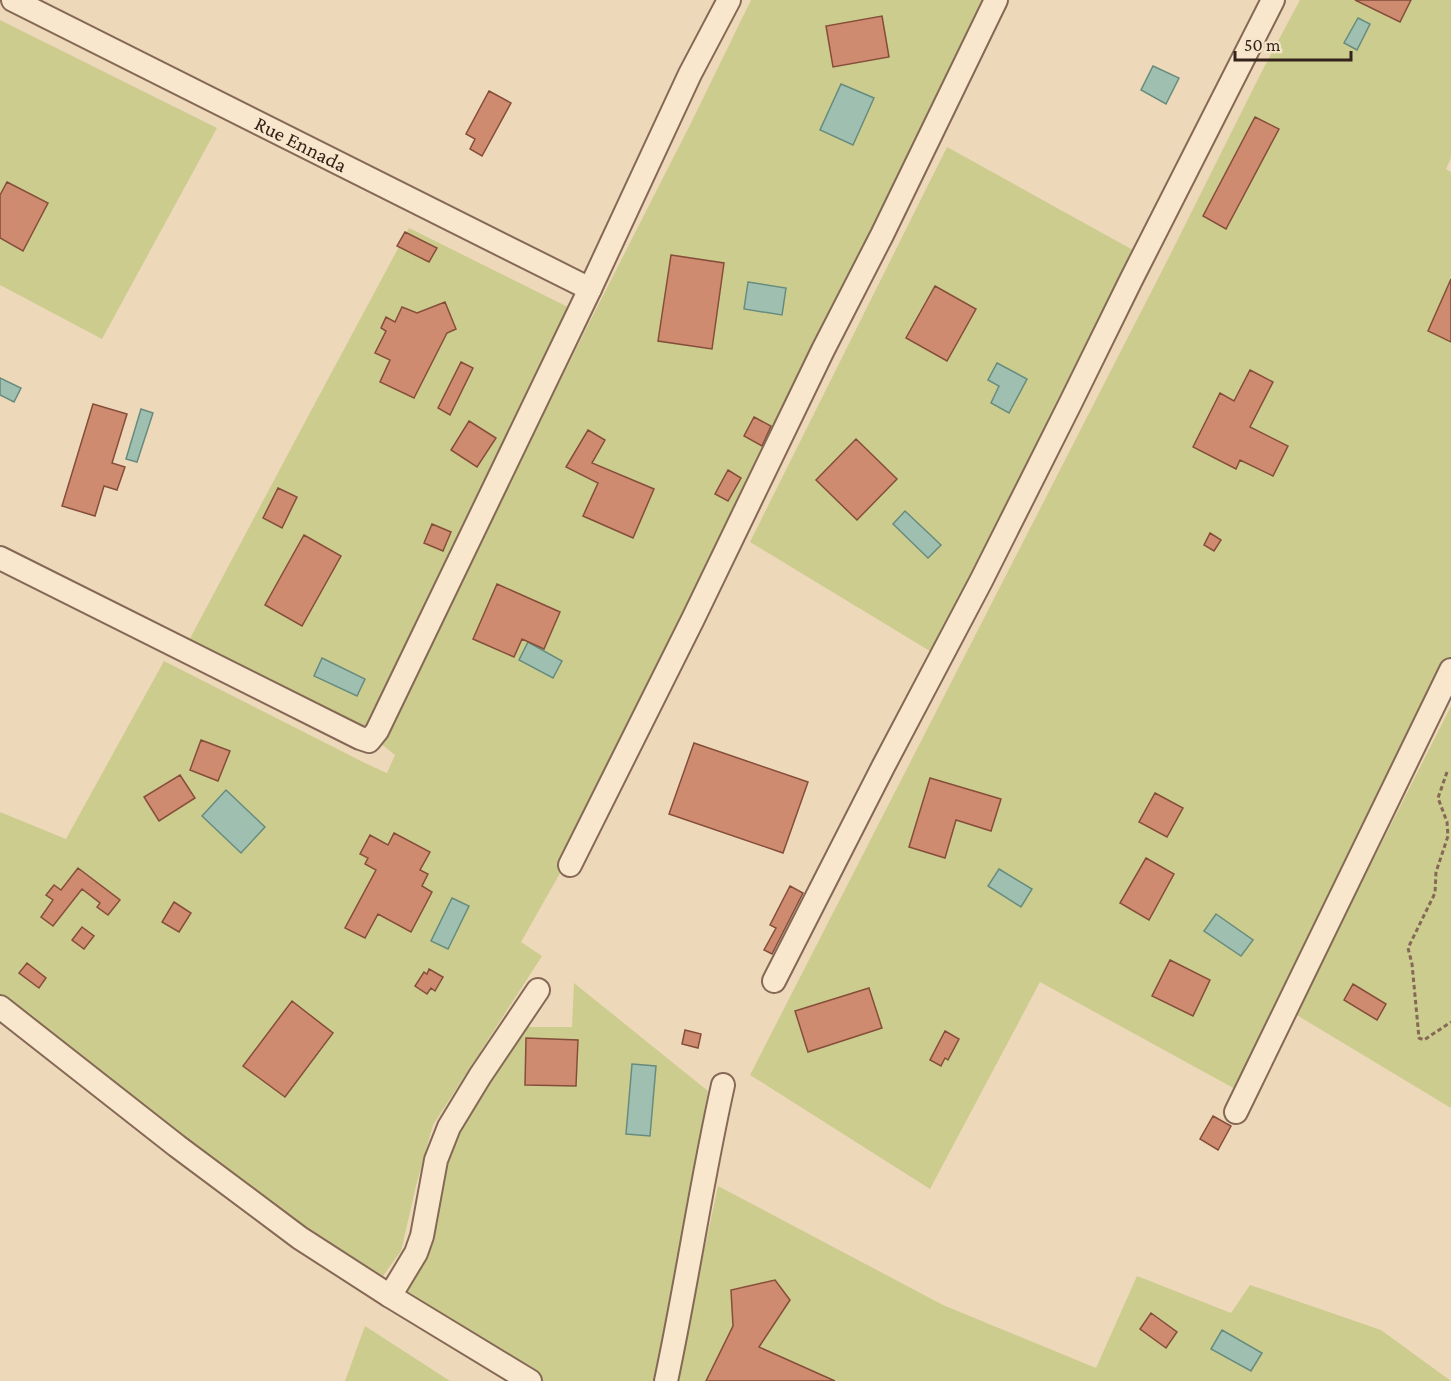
<svg xmlns="http://www.w3.org/2000/svg" width="1451" height="1381" viewBox="0 0 1451 1381" font-family="'Crimson Pro',serif">
  <rect width="100%" height="100%" fill="#eed8ba"/>
  <path fill="#cccc8f" d="M751 0H992L580 838 521 942 542 956 433 1125 416 1186 401 1251 378 1283 256 1201 0 999V812L66 839 164 661 367 764 387 773 395 755 380 743 589 323 691 123Z
    M1300 0H1451V158L1446 169 1451 172V661L1237 1090 1040 982 930 1189 750 1075 1167 261 1262 71Z
    M0 20 217 128 102 339 0 285Z
    M947 147 1142 255 938 656 750 542Z
    M409 228 572 309 364 737 186 646 297 437Z
    M1451 706V1108L1295 1014Z
    M574 983 708 1091 655 1381H540L400 1294 412 1281 428 1248 448 1145 525 1027H572Z
    M718 1186 943 1305 1096 1368 1137 1276 1231 1313 1250 1285 1381 1330 1451 1381H676Z
    M365 1326 450 1381H345Z"/>
  <path fill="#9fbfb1" stroke="#678c7e" stroke-width="1.5" d="M1358 18 1370 24 1357 50 1344 43Z
    M1153 66 1179 78 1166 104 1141 90Z
    M841 84 874 98 853 145 820 130Z
    M748 282 786 288 782 315 744 309Z
    M997 363 1027 379 1009 413 991 403 999 386 988 380Z
    M0 378 21 388 14 402 0 395Z
    M141 409 153 413 137 462 126 459Z
    M905 511 941 545 928 558 893 524Z
    M528 642 562 661 553 678 519 660Z
    M322 658 365 679 357 696 314 676Z
    M226 790 265 827 241 853 202 816Z
    M999 869 1032 889 1021 907 988 886Z
    M452 898 469 906 448 949 431 941Z
    M1216 914 1253 940 1241 956 1204 931Z
    M632 1064 656 1066 650 1136 626 1134Z
    M1222 1330 1262 1353 1251 1371 1211 1349Z"/>
  <path fill="#ce8b6f" stroke="#854e3a" stroke-width="1.5" d="M1355 0H1411L1400 22Z
    M882 16 889 57 833 67 826 26Z
    M489 91 511 103 482 156 470 149 475 139 466 134Z
    M1255 117 1279 129 1226 229 1203 216Z
    M7 182 48 203 23 251 0 238V195Z
    M405 232 437 248 429 262 397 246Z
    M671 255 724 263 712 349 658 341Z
    M1451 279V342L1428 331Z
    M935 286 976 309 947 361 906 338Z
    M445 302 456 329 447 333 414 398 380 382 390 360 375 353 386 331 381 328 386 317 395 322 402 307 417 313Z
    M461 362 473 368 450 415 438 408Z
    M1250 370 1273 382 1250 427 1288 446 1273 476 1240 460 1236 469 1193 447 1220 393 1234 401Z
    M93 404 127 414 112 463 125 467 117 490 104 486 95 516 62 506Z
    M754 417 771 426 762 446 744 436Z
    M469 421 496 438 477 467 451 450Z
    M588 430 605 440 592 463 654 489 633 538 583 516 598 483 566 467Z
    M856 439 897 479 857 520 816 480Z
    M728 470 741 478 728 501 715 494Z
    M278 488 297 497 282 528 263 518Z
    M432 524 451 532 443 551 424 543Z
    M1210 533 1221 540 1214 551 1204 545Z
    M304 535 341 556 302 626 265 605Z
    M497 584 560 612 544 649 522 639 514 657 473 639Z
    M201 740 230 751 218 781 190 770Z
    M694 743 808 782 783 853 669 814Z
    M180 775 195 798 159 821 144 797Z
    M930 778 1001 799 991 831 956 820 945 858 909 847Z
    M1155 793 1183 808 1167 837 1139 822Z
    M394 833 430 852 420 870 428 874 422 886 432 892 411 932 378 914 365 938 345 928 376 870 365 864 368 858 360 854 370 835 388 845Z
    M1146 858 1174 874 1149 920 1120 903Z
    M78 868 120 900 108 915 97 907 100 903 82 889 53 926 41 917 53 900 46 895 54 885 61 890Z
    M790 886 803 893 772 954 764 950 776 928 770 925Z
    M174 902 191 913 179 932 162 922Z
    M82 927 94 936 84 949 72 940Z
    M1170 960 1210 980 1193 1016 1152 996Z
    M27 963 46 978 39 988 19 973Z
    M429 969 443 977 435 991 431 988 427 994 415 986 424 972 427 974Z
    M1353 984 1386 1004 1377 1020 1344 1000Z
    M869 988 882 1028 808 1052 795 1011Z
    M292 1001 333 1033 285 1097 243 1066Z
    M685 1030 701 1034 698 1048 682 1044Z
    M945 1031 959 1039 948 1060 945 1058 941 1066 930 1060Z
    M526 1038 578 1040 576 1086 525 1085Z
    M1213 1116 1231 1126 1218 1150 1200 1139Z
    M775 1280 790 1300 759 1347 835 1381H706L733 1326 731 1290Z
    M1151 1313 1177 1332 1166 1348 1140 1329Z"/>
  <g fill="none" stroke-linecap="round" stroke-linejoin="round">
    <defs>
      <g id="minor">
        <path id="s1" d="M13 0 590 289"/>
        <path d="M0 558 360 738 369 741 377 731 590 289 690 74 729 0"/>
        <path d="M570 865 693 619 823 350 882 235 996 0"/>
        <path d="M774 981 883 767 981 581 1071 402 1131 280 1273 0"/>
        <path d="M0 1007 177 1146 300 1238 390 1296 530 1381"/>
        <path d="M1236 1112 1451 670"/>
        <path d="M390 1296 416 1253 422 1236 436 1160 449 1127 480 1076 538 990"/>
        <path d="M666 1381C687 1283 701 1183 723 1085"/>
      </g>
    </defs>
    <use href="#minor" stroke="#856855" stroke-width="26"/>
    <path stroke="#856855" stroke-width="3" stroke-dasharray="4.5 3" stroke-linecap="butt" d="M1447 772 1438 798 1447 822 1448 836 1436 872 1435 893 1408 948 1412 964 1419 1038 1424 1040 1451 1022"/>
    <use href="#minor" stroke="#f9e7cd" stroke-width="22"/>
  </g>
  <g text-anchor="middle" stroke-width="4.5" stroke-linejoin="round" paint-order="stroke">
    <g font-size="21" fill="#34231a" stroke="#f6e4ca">
      <text dy="7" stroke="none"><textPath href="#s1" startOffset="322">Rue Ennada</textPath></text>
    </g>
  </g>
  <path d="M1235 51v9h116v-9" fill="none" stroke="#34231a" stroke-width="3"/>
  <text x="1244" y="51" font-size="18" fill="#34231a" stroke="#f6e4ca" stroke-width="4.5" paint-order="stroke">50 m</text>
</svg>
